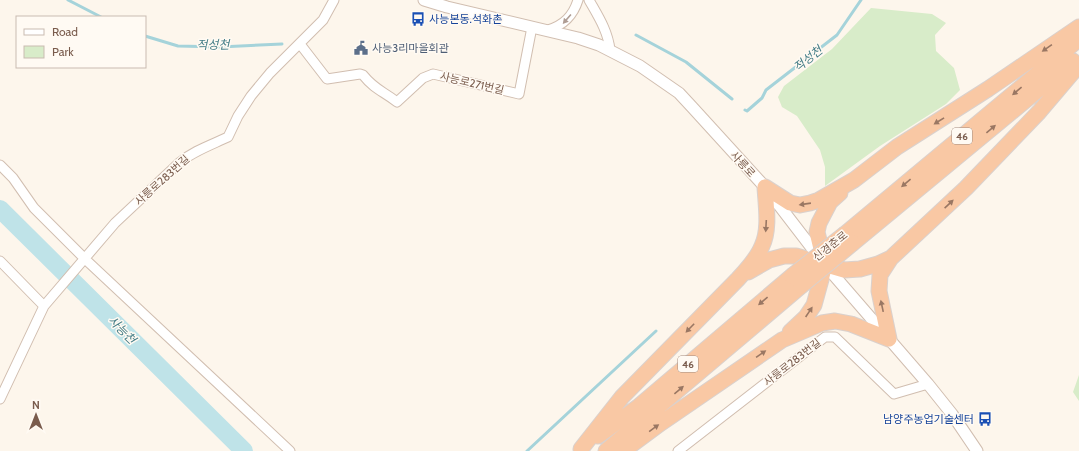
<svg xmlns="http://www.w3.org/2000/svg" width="1079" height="451" viewBox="0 0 1079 451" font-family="Cabin,'Noto Sans KR',sans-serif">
  <rect width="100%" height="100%" fill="#fdf6ec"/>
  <path fill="#d8ecc9" d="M871 8 932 14 946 23 935 35 936 51 954 68 960 90 946 104 880 146 825 186V167L820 150 797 116 782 107 778 97 784 86 832 49Z
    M1079 375V401L1073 392Z"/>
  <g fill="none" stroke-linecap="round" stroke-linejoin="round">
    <path stroke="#a5d3da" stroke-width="3" d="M68 0 101 17
      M636 35 686 62 732 99
      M145 36 178 46 220 47 282 44
      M745 110 747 111 762 98 766 90 837 35 861 0
      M527 451 656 331"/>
    <path stroke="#bfe3e8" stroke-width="18" d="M0 209 244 451"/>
    <defs>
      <path id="minor" d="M589 0C598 16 608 31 610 50
        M548 30C564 25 573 16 578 0
        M300 44 327 79 360 74 363 75C375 90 383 91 397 102L423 78 433 74 519 94 532 27
        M0 165 13 178 34 208 85 259 290 451
        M0 261 44 306
        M0 399 44 306 115 223 179 163C193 151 211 145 228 137L238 116 251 96 270 73 323 20 334 0
        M678 451 825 337H835L894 394 928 384"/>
      <path id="tertiary" d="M424 0 447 7 578 38 599 45 640 66 679 93 692 107 765 187 825 265 928 384 952 414 977 451"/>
      <path id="trunk" d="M765 187 790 203 800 205 810 203 819 200 854 180 897 147 988 89 1079 27
        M845 234 1079 39
        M853 243 1073 61
        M748 272 769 260 784 256H796L844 270 860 269 878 264 891 258
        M790 332 806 317 814 305 825 265 817 232 819 223 830 202 840 193
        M598 436 638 407 792 276
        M581 449 622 397 738 279C747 269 757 259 762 246 770 229 766 206 765 187
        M606 451 801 286
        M623 451 661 423 782 340 822 323 835 321 851 324 889 339 879 291 880 275 891 258 966 188 1039 112 1079 65"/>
    </defs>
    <use href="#minor" stroke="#d1beb0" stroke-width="11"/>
    <use href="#tertiary" stroke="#d1beb0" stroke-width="13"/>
    <use href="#trunk" stroke="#dad1cd" stroke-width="17"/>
    <use href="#minor" stroke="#fff" stroke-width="9"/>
    <use href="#tertiary" stroke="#fff" stroke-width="11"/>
    <use href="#trunk" stroke="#f9c8a4" stroke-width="15"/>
    <defs>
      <path id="trunk-bridge" d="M792 276 845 234
        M801 286 853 243"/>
    </defs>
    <use href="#trunk-bridge" stroke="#dad1cd" stroke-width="17" stroke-linecap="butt"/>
    <use href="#trunk-bridge" stroke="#f9c8a4" stroke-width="15"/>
  </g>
  <defs><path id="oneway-solid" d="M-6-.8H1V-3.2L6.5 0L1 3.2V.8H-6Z"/></defs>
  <use fill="#af9d94" href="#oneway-solid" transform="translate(567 19) rotate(131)"/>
  <g fill="#9a7763">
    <use href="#oneway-solid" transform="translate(1047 48) rotate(145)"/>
    <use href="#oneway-solid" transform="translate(1017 91) rotate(140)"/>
    <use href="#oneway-solid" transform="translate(939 121) rotate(148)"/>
    <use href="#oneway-solid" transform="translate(991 129) rotate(-40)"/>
    <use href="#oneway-solid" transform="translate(906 183) rotate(140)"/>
    <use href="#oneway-solid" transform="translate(805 204) rotate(172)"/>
    <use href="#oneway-solid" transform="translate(949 204) rotate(-43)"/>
    <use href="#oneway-solid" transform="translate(766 226) rotate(93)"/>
    <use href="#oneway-solid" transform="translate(763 301) rotate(140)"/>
    <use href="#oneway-solid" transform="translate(882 306) rotate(-102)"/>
    <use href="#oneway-solid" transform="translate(809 312) rotate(-56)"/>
    <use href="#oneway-solid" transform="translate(690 328) rotate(134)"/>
    <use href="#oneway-solid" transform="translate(761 354) rotate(-35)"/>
    <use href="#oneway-solid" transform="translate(679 390) rotate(-40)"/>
    <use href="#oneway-solid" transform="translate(654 428) rotate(-36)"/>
  </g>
  <defs>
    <symbol id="bus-bare" viewBox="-9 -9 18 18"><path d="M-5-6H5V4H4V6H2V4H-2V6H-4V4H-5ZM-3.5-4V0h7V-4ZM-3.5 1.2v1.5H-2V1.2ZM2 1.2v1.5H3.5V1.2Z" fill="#1a4fb4" stroke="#fffaf3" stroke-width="2.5" paint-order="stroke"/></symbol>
    <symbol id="civic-bare" viewBox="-9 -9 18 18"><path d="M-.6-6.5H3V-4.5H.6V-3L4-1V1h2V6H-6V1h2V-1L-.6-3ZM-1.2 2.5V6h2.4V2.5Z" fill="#5c6f8a" stroke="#fffaf3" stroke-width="2.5" paint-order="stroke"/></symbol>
  </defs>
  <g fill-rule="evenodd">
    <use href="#bus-bare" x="408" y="9" width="20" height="20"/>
    <use href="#civic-bare" x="351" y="38" width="20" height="20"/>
    <use href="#bus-bare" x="975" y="409" width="20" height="20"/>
  </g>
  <g text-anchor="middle" stroke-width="3" stroke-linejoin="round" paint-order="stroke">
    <g fill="#fffaf3" stroke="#a28b7f" stroke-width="1">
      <rect x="952" y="128" width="20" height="16" rx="3"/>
      <rect x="678" y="356" width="20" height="16" rx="3"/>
    </g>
    <g font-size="10" font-weight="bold" fill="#7a5c4d">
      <text x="962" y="140">46</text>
      <text x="688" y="368">46</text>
    </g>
    <g font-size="11" fill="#164399" stroke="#fffaf3" text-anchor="start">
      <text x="429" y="23">사능본동.석화촌</text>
      <text x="974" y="423" text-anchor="end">남양주농업기술센터</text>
    </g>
    <g font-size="11" fill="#4e5e75" stroke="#fffaf3" text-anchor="start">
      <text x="372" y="52">사능3리마을회관</text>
    </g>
    <g font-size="11" fill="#7a5c4d" stroke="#fffaf3">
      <text transform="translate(472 83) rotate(13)" y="4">사능로271번길</text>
      <text transform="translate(743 164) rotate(48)" y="4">사릉로</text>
      <text transform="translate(162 180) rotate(-42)" y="4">사릉로283번길</text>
      <text transform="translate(830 246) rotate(-39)" y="4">신경춘로</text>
      <text transform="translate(792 362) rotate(-38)" y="4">사릉로283번길</text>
    </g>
    <g font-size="12" font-style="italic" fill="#437c86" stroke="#fffaf3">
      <text transform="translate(213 45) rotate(-1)" y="4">적성천</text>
      <text transform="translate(808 59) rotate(-39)" y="4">적성천</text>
      <text transform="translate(122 330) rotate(45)" y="4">사능천</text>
    </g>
  </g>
  <rect x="16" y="16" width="130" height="52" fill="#fffaf3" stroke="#cabbb1"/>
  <rect x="24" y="29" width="20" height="6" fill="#ffffff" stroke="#cabbb1"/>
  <text x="52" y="36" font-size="12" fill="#7a5c4d">Road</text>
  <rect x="24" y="46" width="20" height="12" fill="#d8ecc9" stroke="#cabbb1"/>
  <text x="52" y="56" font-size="12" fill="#7a5c4d">Park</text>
  <g transform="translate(36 415)" stroke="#fffaf3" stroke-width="3" paint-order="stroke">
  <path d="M0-3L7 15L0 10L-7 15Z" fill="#7a5c4d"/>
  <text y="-6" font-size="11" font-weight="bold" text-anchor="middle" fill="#7a5c4d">N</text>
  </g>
</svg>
